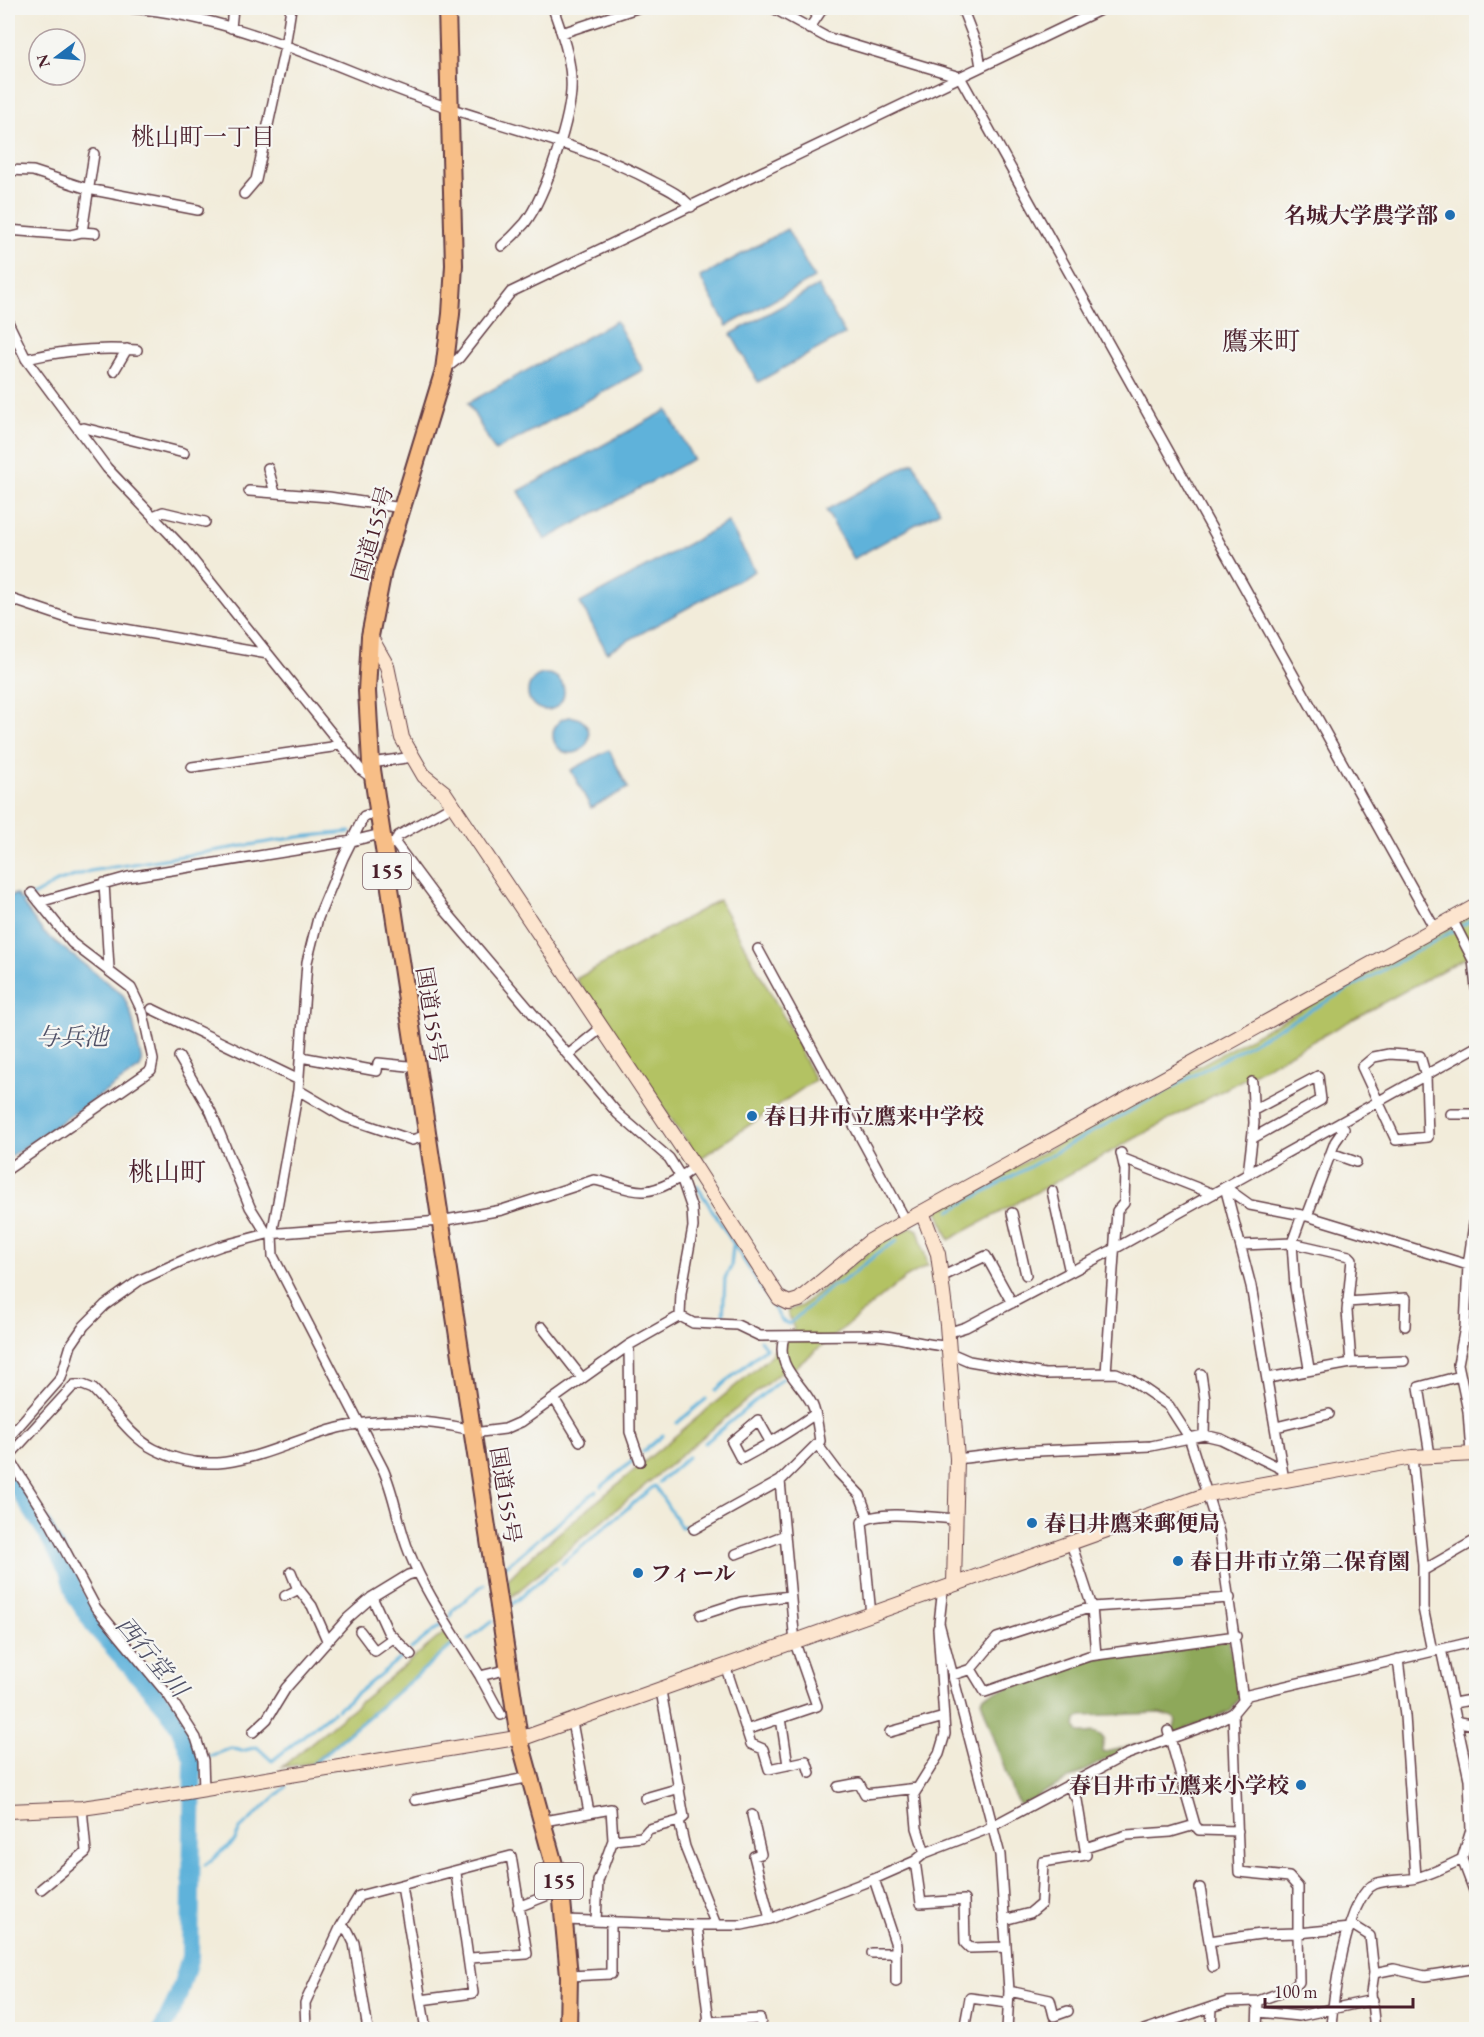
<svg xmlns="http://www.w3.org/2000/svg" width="1484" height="2037" viewBox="0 0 1484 2037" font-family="'EB Garamond','Noto Serif JP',serif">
  <rect width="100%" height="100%" fill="#f6f6f2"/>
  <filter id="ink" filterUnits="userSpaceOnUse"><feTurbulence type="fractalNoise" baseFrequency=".0167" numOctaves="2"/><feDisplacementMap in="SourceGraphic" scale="12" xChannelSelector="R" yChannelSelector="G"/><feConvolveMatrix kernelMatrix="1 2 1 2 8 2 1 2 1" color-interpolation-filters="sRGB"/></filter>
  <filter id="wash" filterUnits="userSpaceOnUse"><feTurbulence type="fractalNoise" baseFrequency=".008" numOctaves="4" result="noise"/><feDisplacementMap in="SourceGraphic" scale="24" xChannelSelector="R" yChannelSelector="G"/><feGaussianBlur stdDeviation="1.35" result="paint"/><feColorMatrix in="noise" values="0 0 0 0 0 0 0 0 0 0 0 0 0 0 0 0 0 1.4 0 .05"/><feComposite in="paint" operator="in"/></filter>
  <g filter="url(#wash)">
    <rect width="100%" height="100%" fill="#f2ecda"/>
    <path fill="#b3c264" stroke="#7e7048" stroke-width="1.5" d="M719 900 801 1048 799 1049 815 1080 701 1158 693 1151 576 979Z
      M1476 913V952L949 1240 938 1210Z
      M912 1227 918 1230 928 1265 905 1278 792 1370 782 1371 511 1597 508 1579 535 1553 764 1362 794 1329 787 1311 801 1306 895 1231 897 1234Z
      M446 1631 454 1643 312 1763 282 1767Z"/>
    <path fill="#8ea85a" stroke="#6c6442" stroke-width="1.5" d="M1229 1640 1239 1697 1231 1711 1172 1734 1176 1720 1173 1717 1160 1713 1082 1716 1077 1720 1076 1728 1079 1733C1090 1734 1096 1728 1104 1739L1102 1750 1105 1752 1148 1742 1116 1754 1020 1805 1013 1794 981 1700 984 1696 1089 1659Z"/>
    <path fill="#5fb2da" stroke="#546882" stroke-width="1.5" d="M787 229 814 278 727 326 700 277Z
      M818 286 845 334 758 382 731 334Z
      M616 321 643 370 495 451 468 403Z
      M667 410 693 459 545 540 519 491Z
      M913 462 940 511 853 559 826 510Z
      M728 522 755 571 607 652 580 603Z
      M528 692a18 18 0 1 1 36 0a18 18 0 1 1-36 0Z
      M553 735a18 18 0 1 1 36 0a18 18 0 1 1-36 0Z
      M609 750 628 788 591 808 571 770Z
      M16 894 43 932 123 995 131 1013 142 1062 140 1068 8 1158V897Z"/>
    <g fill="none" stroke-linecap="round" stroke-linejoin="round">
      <path stroke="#5fb2da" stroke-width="3" d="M8 515C15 531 15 542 8 558
        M20 903 57 882 90 871 299 837 350 832
        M1461 926 1476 918
        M697 1186 782 1321 789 1324 832 1286 842 1282 882 1250 897 1241
        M950 1211 1453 931
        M723 1320 725 1278 731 1267 733 1246
        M716 1390 766 1348 760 1340
        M677 1423 706 1399
        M705 1443 783 1378
        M643 1452 663 1435
        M659 1482 688 1457
        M655 1486 681 1527 686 1526 689 1530
        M601 1487 636 1458
        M541 1537 596 1491
        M562 1563 654 1486
        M505 1567 538 1539
        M511 1605 556 1567
        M451 1617 452 1611 484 1584
        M468 1640 492 1621
        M411 1649 441 1625
        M338 1709 405 1654
        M208 1757 231 1748 242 1751 257 1747 272 1761 334 1711
        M313 1764 455 1643
        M205 1865 234 1842 240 1829 286 1787"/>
      <path stroke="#5fb2da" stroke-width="18" d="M8 1473 45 1530 68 1571 76 1597 96 1628 167 1708 179 1727 193 1760 190 1957 178 1997 162 2030"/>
    </g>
  </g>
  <g filter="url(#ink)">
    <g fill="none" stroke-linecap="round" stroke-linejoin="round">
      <defs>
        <path id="street" d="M130 8C241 16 344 73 449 108 519 131 589 147 654 182 668 189 681 195 691 207
          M773 8 826 37 960 77 1435 929
          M962 8 978 49 981 67
          M231 28 233 8
          M809 29 823 8
          M562 33 637 8
          M8 170 33 171 88 189 198 210
          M244 194 256 180 285 47 291 8
          M8 230 70 235 82 232 94 154
          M82 232 95 233
          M502 246C510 239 518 231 525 223 545 197 574 112 571 79 570 55 561 31 553 8
          M8 322 26 359 107 468 184 549 361 770 372 778
          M26 359C64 350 98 347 137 350
          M445 369 459 358 511 292 1104 8
          M114 371 127 349
          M79 430 84 428 184 453
          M268 468 275 493
          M249 491 329 497 402 508
          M153 516 163 512 205 522
          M8 598 73 620 268 654
          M371 763 413 757
          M192 767 332 747 338 742
          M378 812 364 816 343 858 318 918 307 962 298 1090 272 1235 273 1256 383 1469C395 1496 398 1525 409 1552 426 1595 456 1636 480 1676L509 1669
          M395 843 398 836 453 805
          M383 845 395 843 444 909 618 1114 669 1158 681 1177 692 1209 693 1227 681 1293 680 1316
          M104 883 109 968
          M39 902 128 877 352 841 381 834
          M1452 919 1473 960 1476 988
          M758 949 906 1221
          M152 1009 299 1080
          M1389 1054 1420 1056 1426 1076 1428 1137 1396 1140 1362 1067 1374 1057Z
          M568 1055 600 1029
          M179 1057 211 1112 250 1207 267 1234
          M301 1057 377 1071 378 1063 418 1067
          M298 1090 344 1117 412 1140 427 1135
          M1451 1114H1476
          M1253 1138 1321 1100 1318 1076 1254 1110
          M1331 1153 1356 1162
          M1124 1159 1213 1194
          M8 1169 151 1070 153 1060 143 1013 131 988 72 943 32 893
          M1248 1174 1254 1123 1252 1082
          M1225 1187 1251 1286 1283 1474
          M1225 1187 1250 1205 1307 1216 1468 1265
          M1052 1191 1069 1268
          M1012 1213 1026 1275
          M1302 1215 1292 1243 1349 1256 1352 1259 1347 1311 1351 1363
          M1307 1216 1335 1142 1344 1129 1338 1124
          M1242 1245 1292 1243 1295 1287 1309 1368
          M941 1277 986 1256 1012 1303
          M1347 1302 1406 1298 1405 1326
          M542 1327 582 1378
          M947 1333 966 1327 1116 1248 1476 1047
          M629 1345 630 1432 640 1461
          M948 1352 969 1361 1045 1374 1116 1373 1130 1379 1169 1406 1189 1437 1219 1532 1243 1699
          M1106 1373 1117 1211 1124 1203 1125 1170 1121 1153
          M1201 1374 1205 1400 1204 1435
          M1268 1378 1351 1363 1404 1361
          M555 1400 580 1441
          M1276 1427 1329 1414
          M473 1433 505 1429 521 1422 629 1345 680 1316 693 1323 737 1325 760 1336 877 1335C902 1337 922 1345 948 1346
          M8 1438 61 1378 71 1345 84 1326 105 1305 140 1280 186 1259 221 1246 267 1234 440 1221 502 1210 594 1180C610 1182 629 1192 644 1191 662 1190 681 1177 695 1167
          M771 1443 758 1420 732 1442 741 1459C767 1445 791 1431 815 1414
          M817 1444 838 1472 860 1495 868 1517
          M1471 1453 1468 1411 1458 1364 1465 1327 1468 1265 1476 1210
          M1430 1455 1419 1387 1460 1376
          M8 1457 74 1385H83L93 1389C112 1408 130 1437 154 1449 221 1484 274 1445 338 1428 383 1417 428 1420 472 1430
          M8 1457 51 1524 96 1608 169 1696 196 1738 203 1760 204 1790
          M1412 1457 1423 1565V1608L1432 1651
          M957 1459 1015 1452 1151 1446 1204 1435 1221 1439 1282 1469
          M694 1529 780 1481
          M1071 1543 1092 1607 1096 1655
          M736 1554 785 1535
          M1424 1570 1476 1540
          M291 1572 297 1587 312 1606 327 1640
          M943 1588 939 1623 1000 1855 1009 1991 1007 2030
          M285 1596 299 1589
          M372 1597 388 1632 411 1655
          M701 1615 741 1602 790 1596
          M871 1615 862 1522C879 1509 933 1518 956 1519
          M360 1631 375 1651 393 1638
          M1441 1649 1469 1779 1471 1830 1462 1859 1476 1896
          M1398 1659 1405 1716 1416 1878
          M726 1668 751 1744 763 1749 769 1769 806 1761 810 1773
          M971 1669 985 1692 1089 1656 1236 1636
          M953 1675 971 1669 997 1638 1092 1607 1230 1598
          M480 1676 501 1715
          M661 1691 684 1817 679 1821 685 1847 716 1925
          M1454 1703 1476 1699
          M1233 1713 1239 1872 1289 1877 1298 1887V1933L1350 1928
          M781 1718 788 1765
          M572 1722 589 1812
          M1459 1722 1476 1725
          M746 1730 817 1706 795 1643 780 1481 820 1441C818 1429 817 1414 812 1404 799 1380 775 1367 784 1337
          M1168 1731 1195 1825 1199 1830 1238 1831
          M253 1732 267 1719 286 1688 348 1618 372 1597 408 1575 418 1572
          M890 1732 944 1717
          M838 1787 859 1783 865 1794 918 1788
          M645 1798 680 1788
          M415 1800 531 1777
          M752 1815 761 1854 754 1856 770 1919
          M544 1821 611 1809 613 1840 598 1881 596 1921
          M613 1840 642 1837 649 1829 679 1821
          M1085 1848 1127 1835 1171 1832 1195 1825
          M925 1853 917 1828 914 1794 939 1754 945 1734 938 1628
          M915 1861 921 1903 964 1900 965 1943 970 1948 1006 1947
          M874 1879 896 1945V1982
          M402 1886 426 2030
          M1200 1888 1209 1941
          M41 1889 86 1852 82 1808
          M518 1907 561 1890
          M565 1920 697 1925H742L770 1919 874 1879 915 1861 925 1853 985 1830 1125 1755 1216 1722 1233 1713 1248 1695 1476 1641
          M1004 1920 1030 1913 1041 1904 1043 1862 1086 1855 1077 1800 1068 1785
          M1351 1924 1370 1936 1374 1973 1371 1993 1375 2030
          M697 1925 710 2030
          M341 1926 348 1931 354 1943 368 2030
          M872 1953H896
          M1213 1967 1209 1941 1261 1934 1298 1933 1299 1982 1293 1988 1258 2001 1257 2030
          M1374 1973 1394 1969 1425 1976 1476 1968
          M569 1976 611 1974V1924
          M1009 1991 1050 2000 1054 2016 1068 2011
          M421 2000 473 1993 456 1873
          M1258 2012 1299 2016 1373 2000
          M707 2022 760 2019 762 2030
          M306 2030 305 2003 341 1926 359 1896 511 1856 527 1954 470 1958
          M964 2030 970 1998 1008 2003
          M1144 2030 1212 2007
          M1211 2030 1212 2007 1227 2002 1258 2001
          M1331 2030C1332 2001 1347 1895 1375 1884 1387 1879 1403 1881 1416 1878 1431 1874 1448 1866 1462 1859"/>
        <path id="secondary" d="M370 636 387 666 402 738 424 776 444 792 695 1167 779 1298 789 1303 799 1300 870 1241 1476 906
          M922 1212 938 1254 947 1325 957 1459 954 1584
          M8 1811 82 1808 138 1800 529 1736 1208 1494 1412 1457 1476 1454"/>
        <path id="highway" d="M447 8 454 265 451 314 444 370 383 570 370 636 367 691 371 763 519 1738 561 1890 569 1976 568 2030"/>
      </defs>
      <use href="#street" stroke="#633e45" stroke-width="12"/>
      <use href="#secondary" stroke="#633e45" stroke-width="16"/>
      <use href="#highway" stroke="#633e45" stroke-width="20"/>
      <use href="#street" stroke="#fff" stroke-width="9"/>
      <use href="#secondary" stroke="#fce5cf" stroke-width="14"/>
      <use href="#highway" stroke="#f7be87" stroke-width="16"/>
    </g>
  </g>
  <g fill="#1f6fb2" stroke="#f6f6f2" stroke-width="2">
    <circle cx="1450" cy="215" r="6"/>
    <circle cx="752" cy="1116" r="6"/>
    <circle cx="1032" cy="1523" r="6"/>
    <circle cx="1178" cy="1561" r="6"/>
    <circle cx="638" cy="1573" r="6"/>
    <circle cx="1301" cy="1785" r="6"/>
  </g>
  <g text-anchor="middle" stroke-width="4.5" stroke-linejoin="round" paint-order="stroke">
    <g fill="#f6f6f2" stroke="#7e6067" stroke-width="1.5">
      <rect x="363" y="853" width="48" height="36" rx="4.5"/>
      <rect x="535" y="1863" width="48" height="36" rx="4.5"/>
    </g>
    <g font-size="21" font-weight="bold" fill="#4a1f2b">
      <text x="387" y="878">155</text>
      <text x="559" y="1888">155</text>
    </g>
    <g font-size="22" font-weight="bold" fill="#4a1f2b" stroke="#f6f6f2" text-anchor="start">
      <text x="1438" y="223" text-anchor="end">名城大学農学部</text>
      <text x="764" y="1124">春日井市立鷹来中学校</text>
      <text x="1044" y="1531">春日井鷹来郵便局</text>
      <text x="1190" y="1569">春日井市立第二保育園</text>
      <text x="650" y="1581">フィール</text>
      <text x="1289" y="1793" text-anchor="end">春日井市立鷹来小学校</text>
    </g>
    <g font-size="22" fill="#4a1f2b" stroke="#f6f6f2">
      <text transform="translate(372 533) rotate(-74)" y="8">国道155号</text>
      <text transform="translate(432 1015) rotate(81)" y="8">国道155号</text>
      <text transform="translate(506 1495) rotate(81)" y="8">国道155号</text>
    </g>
    <g font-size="24" fill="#4a1f2b" stroke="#f6f6f2">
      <text x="203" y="145">桃山町一丁目</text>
    </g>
    <g font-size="24" font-style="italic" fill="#515268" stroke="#f6f6f2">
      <text x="72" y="1045">与兵池</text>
      <text transform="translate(152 1657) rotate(50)" y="8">西行堂川</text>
    </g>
    <g font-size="26" fill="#4a1f2b" stroke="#f6f6f2">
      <text x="1261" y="350">鷹来町</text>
      <text x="167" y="1181">桃山町</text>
    </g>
  </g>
  <rect width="1484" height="2037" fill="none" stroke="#f6f6f2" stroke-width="30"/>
  <g transform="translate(57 57) rotate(254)"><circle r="28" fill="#f6f6f2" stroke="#b1a0a2" stroke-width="1.5"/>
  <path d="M0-4.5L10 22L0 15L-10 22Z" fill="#1f6fb2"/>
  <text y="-9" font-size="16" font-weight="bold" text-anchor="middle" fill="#4a1f2b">N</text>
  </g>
  <path d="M1265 1998v9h148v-9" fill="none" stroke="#4a1f2b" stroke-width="3"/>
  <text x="1274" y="1998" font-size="18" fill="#4a1f2b" stroke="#f6f6f2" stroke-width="4.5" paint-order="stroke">100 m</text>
</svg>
